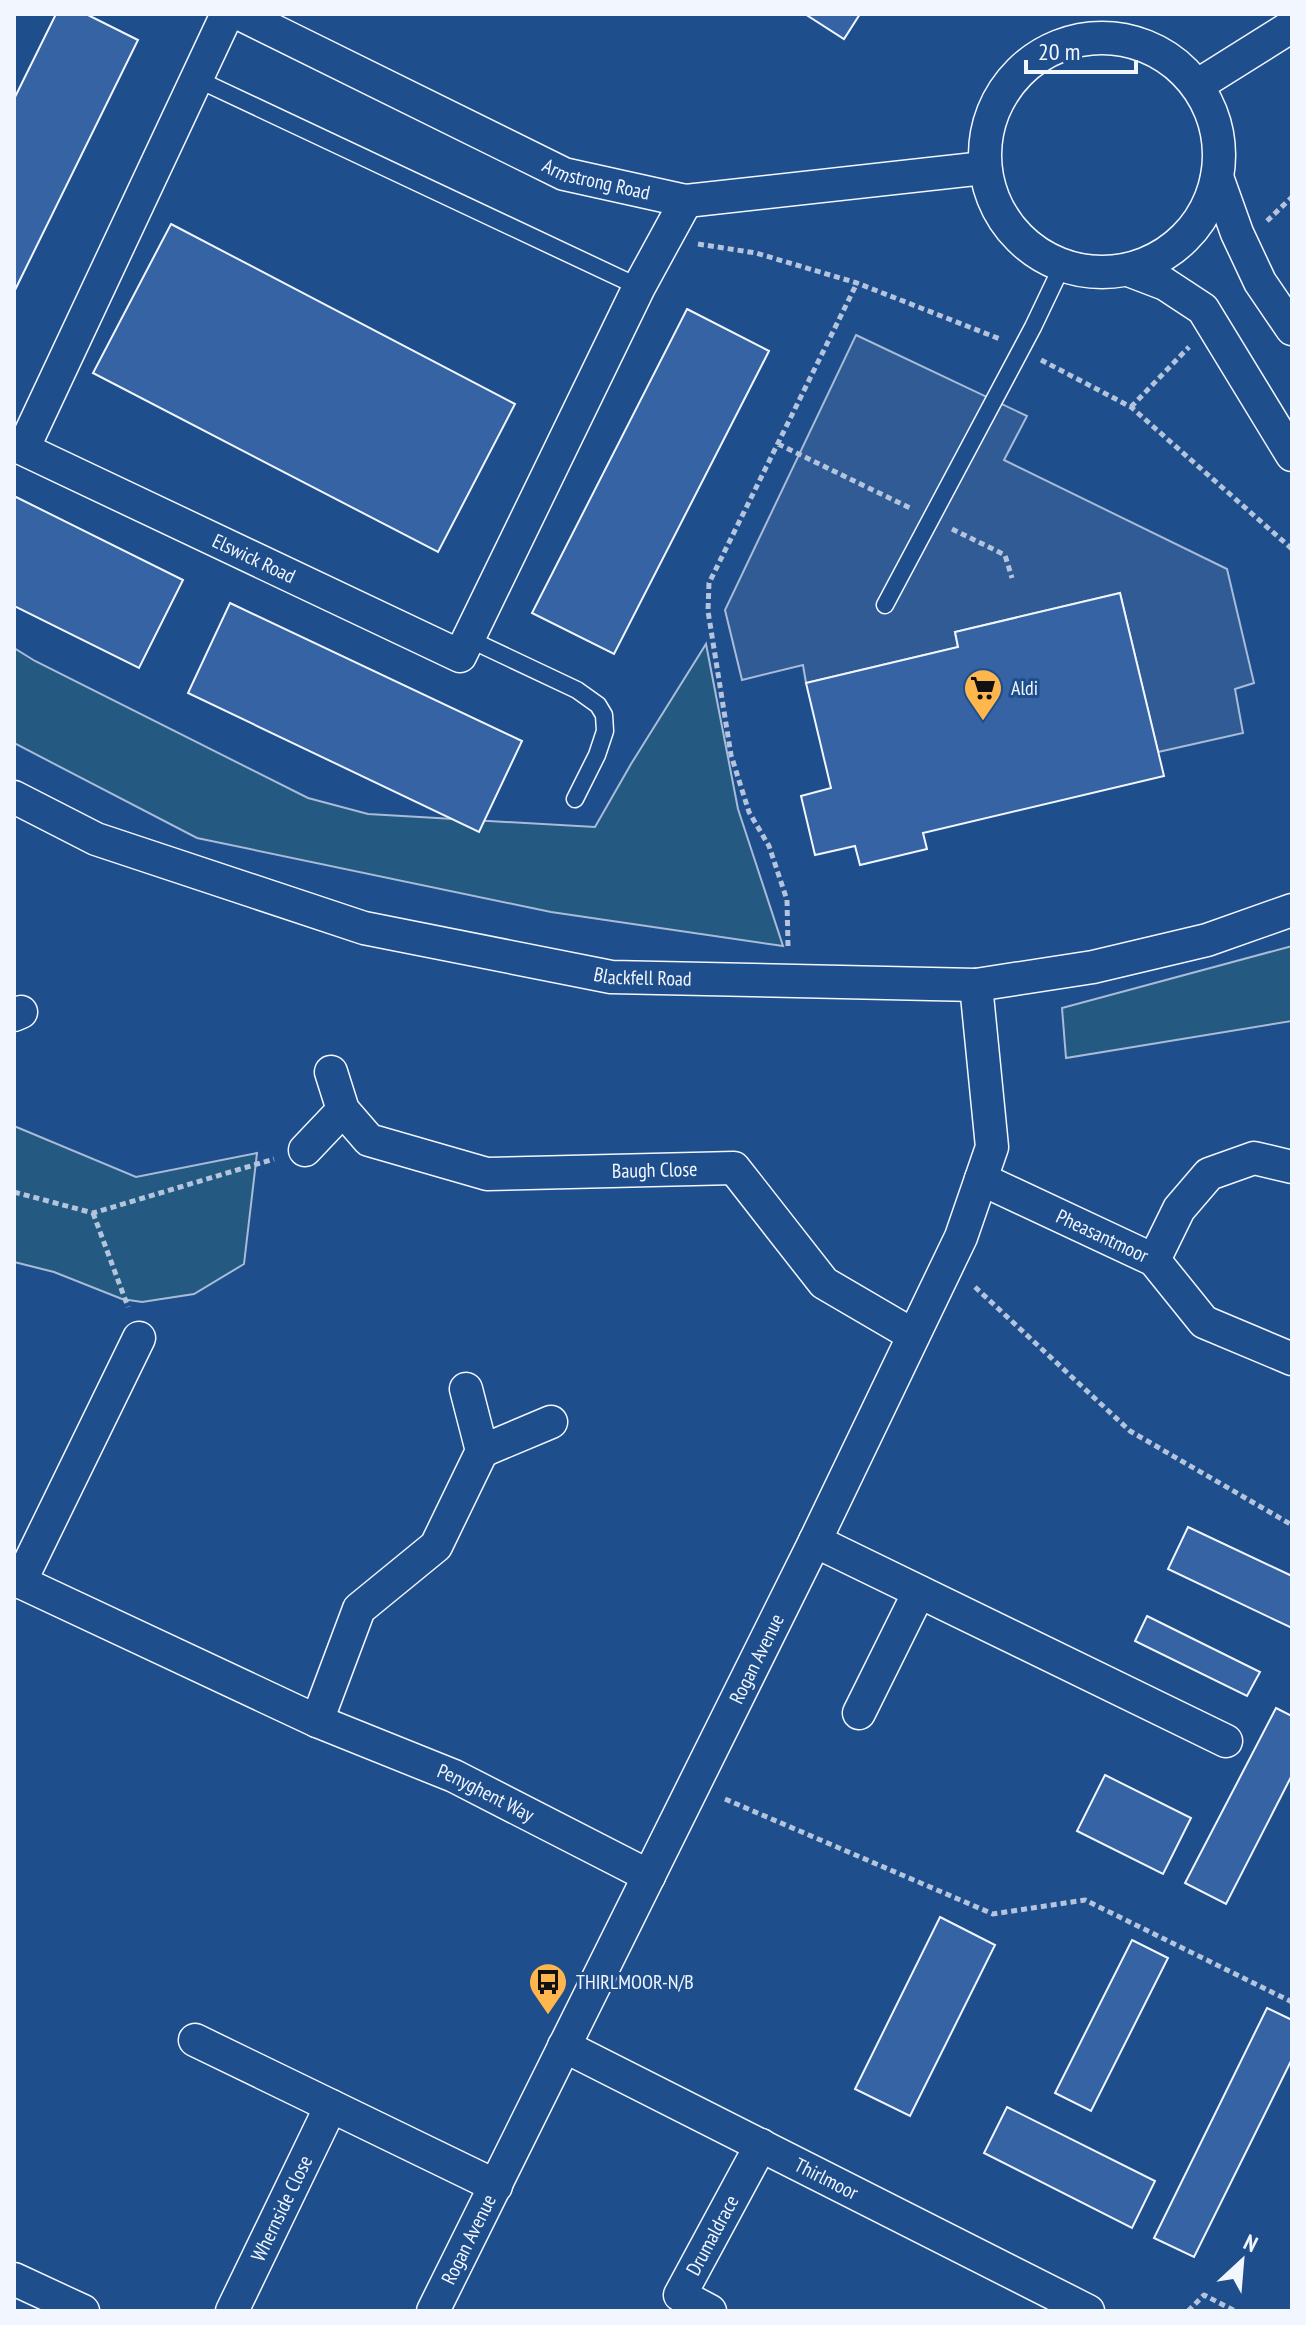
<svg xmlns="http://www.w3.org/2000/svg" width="1306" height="2325" viewBox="0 0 1306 2325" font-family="'PT Sans Narrow',sans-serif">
  <rect width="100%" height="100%" fill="#1f4e8c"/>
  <path fill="#245a82" stroke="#a8bbd7" stroke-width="2" d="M706 644 738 809 783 946 551 912 197 838 14 743V648L35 661 308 798 368 814 595 827 631 764Z
    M1292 946V1021L1066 1058 1062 1008Z
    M14 1126 136 1177 257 1153 244 1264 194 1294 142 1302 122 1299 54 1272 14 1262Z"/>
  <path fill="#305b95" stroke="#a8bbd7" stroke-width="2" d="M856 335 1027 416 1004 460 1227 569 1254 683 1235 689 1243 733 1158 752 1120 593 955 632 958 647 806 683 803 665 742 680 725 610Z"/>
  <path fill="#3563a3" stroke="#f2f6ff" stroke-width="2" d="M56 14H86L138 40 14 292V99Z
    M805 14H860L844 39Z
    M171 224 515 404 438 552 93 373Z
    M687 309 769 351 614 654 532 613Z
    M14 496 183 580 139 668 14 606Z
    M1120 593 1164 776 923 833 927 849 860 865 855 846 815 855 801 796 831 788 806 683 958 647 955 632Z
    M230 603 522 741 479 832 188 693Z
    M1188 1527 1292 1576V1628L1168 1569Z
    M1147 1616 1260 1672 1247 1696 1135 1641Z
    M1276 1708 1292 1716V1775L1226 1904 1185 1883Z
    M1105 1775 1191 1818 1163 1874 1077 1831Z
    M940 1917 995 1945 910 2116 855 2089Z
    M1132 1940 1168 1958 1091 2111 1055 2093Z
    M1267 2008 1292 2020V2059L1194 2257 1154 2238Z
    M1007 2107 1155 2181 1132 2228 984 2153Z"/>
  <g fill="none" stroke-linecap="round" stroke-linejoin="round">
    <defs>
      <path id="service" d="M197 79 639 287
        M885 605 1033 327 1063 264
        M469 639 577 690 598 705 604 715 605 731 597 755 575 799"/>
      <g id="minor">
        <path id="s1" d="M227 14 23 449 460 656 639 287 686 201"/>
        <path id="s2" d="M240 14 564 174 686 201 984 168"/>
        <circle cx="1102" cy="155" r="117"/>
        <path d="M1198 85 1292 26"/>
        <path d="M1217 177 1237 233 1260 282 1292 329"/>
        <path d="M1131 271 1165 284 1203 309 1292 455"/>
        <path id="s3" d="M14 797 96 839 364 928 611 977 976 985 1093 967 1207 940 1292 910"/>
        <path d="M14 1015 21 1012"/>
        <path id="s4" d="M331 1072 343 1110 369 1140 487 1174 734 1168 824 1283 913 1335"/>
        <path d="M305 1150 343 1110"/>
        <path id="s5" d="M981 1179 1154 1260 1204 1322 1292 1359"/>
        <path d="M1154 1260 1179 1209 1209 1174 1254 1158 1292 1167"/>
        <path d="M482 1451 551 1422"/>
        <path d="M815 1541 1226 1741"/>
        <path id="s6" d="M14 1579 317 1721 454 1776 649 1876"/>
        <path d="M20 1582 139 1338"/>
        <path d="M859 1713 919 1592"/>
        <path d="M317 1721 359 1609 436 1546 482 1451 466 1389"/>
        <path d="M195 2040 496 2186"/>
        <path id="s7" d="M564 2046 1088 2311"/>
        <path d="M14 2279 83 2311"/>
        <path id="s8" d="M232 2311 331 2106"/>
        <path id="s9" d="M433 2311 815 1541 961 1237 992 1147 976 985"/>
        <path id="s10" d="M710 2311 680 2295 761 2145"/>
      </g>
    </defs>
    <use href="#service" stroke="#f2f6ff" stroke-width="19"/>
    <use href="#minor" stroke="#f2f6ff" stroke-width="35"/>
    <path stroke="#b3c4dc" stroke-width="5" stroke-dasharray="6 4" stroke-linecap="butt" d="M1267 221 1292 197
      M698 244 756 253 857 283 1000 339
      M1041 360 1131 407 1292 549
      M1131 407 1189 347
      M778 444 910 508
      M952 529 1005 555 1012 578
      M788 946 787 900 769 846 749 812 731 755 708 611 709 583 857 283
      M14 1192 93 1213 274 1159
      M93 1213 128 1307
      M975 1287 1130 1431 1292 1525
      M725 1799 993 1914 1085 1900 1292 2002
      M1188 2311 1204 2295 1235 2311"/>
    <use href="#service" stroke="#1f4e8c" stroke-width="16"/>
    <use href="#minor" stroke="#1f4e8c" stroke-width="32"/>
  </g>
  <defs>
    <symbol id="supermarket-pin" viewBox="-11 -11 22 30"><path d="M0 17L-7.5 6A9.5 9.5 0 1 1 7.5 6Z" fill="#ffb74d" stroke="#1f4e8c"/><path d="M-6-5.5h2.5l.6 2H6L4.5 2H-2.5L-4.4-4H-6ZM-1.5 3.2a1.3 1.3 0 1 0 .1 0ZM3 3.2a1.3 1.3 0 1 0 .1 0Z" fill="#111"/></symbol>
    <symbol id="bus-pin" viewBox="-11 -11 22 30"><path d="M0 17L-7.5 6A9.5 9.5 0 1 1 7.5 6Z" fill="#ffb74d" stroke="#1f4e8c"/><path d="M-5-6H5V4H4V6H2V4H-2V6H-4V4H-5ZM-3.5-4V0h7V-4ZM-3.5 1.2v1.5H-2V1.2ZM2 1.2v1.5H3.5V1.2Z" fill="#111"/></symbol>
  </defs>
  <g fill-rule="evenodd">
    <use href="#supermarket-pin" x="961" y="666" width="44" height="60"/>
    <use href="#bus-pin" x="526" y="1960" width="44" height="60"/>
  </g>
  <g text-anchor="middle" stroke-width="6" stroke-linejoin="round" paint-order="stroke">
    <g font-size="20" fill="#f2f6ff" stroke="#1f4e8c">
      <text dy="7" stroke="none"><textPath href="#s2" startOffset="394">Armstrong Road</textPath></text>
      <text dy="7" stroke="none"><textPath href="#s1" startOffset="736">Elswick Road</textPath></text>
      <text dy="7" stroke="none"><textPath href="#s3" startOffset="658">Blackfell Road</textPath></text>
      <text dy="7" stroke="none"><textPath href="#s4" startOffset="370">Baugh Close</textPath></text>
      <text dy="7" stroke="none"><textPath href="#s5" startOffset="134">Pheasantmoor</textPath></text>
      <text dy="7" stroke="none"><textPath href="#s9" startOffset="728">Rogan Avenue</textPath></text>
      <text dy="7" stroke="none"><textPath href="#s6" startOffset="518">Penyghent Way</textPath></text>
      <text dy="7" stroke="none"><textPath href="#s7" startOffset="294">Thirlmoor</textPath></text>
      <text dy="7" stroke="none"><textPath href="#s8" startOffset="114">Whernside Close</textPath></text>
      <text dy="7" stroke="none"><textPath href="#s10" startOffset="102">Drumaldrace</textPath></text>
      <text dy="7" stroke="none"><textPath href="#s9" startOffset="80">Rogan Avenue</textPath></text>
    </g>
    <g font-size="20" fill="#f2f6ff" stroke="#1f4e8c" text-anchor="start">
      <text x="1011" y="695">Aldi</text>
      <text x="576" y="1989">THIRLMOOR-N/B</text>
    </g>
  </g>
  <rect width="1306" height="2325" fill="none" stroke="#f2f6ff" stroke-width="32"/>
  <g transform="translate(1242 2261) rotate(26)" stroke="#1f4e8c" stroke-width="6" paint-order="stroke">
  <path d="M0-6L14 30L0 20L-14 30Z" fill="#f2f6ff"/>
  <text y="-12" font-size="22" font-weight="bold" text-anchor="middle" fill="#f2f6ff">N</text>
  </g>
  <path d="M1026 60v12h110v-12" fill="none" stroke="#f2f6ff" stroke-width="4"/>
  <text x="1038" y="60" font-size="24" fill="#f2f6ff" stroke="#1f4e8c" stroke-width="6" paint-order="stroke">20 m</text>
</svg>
